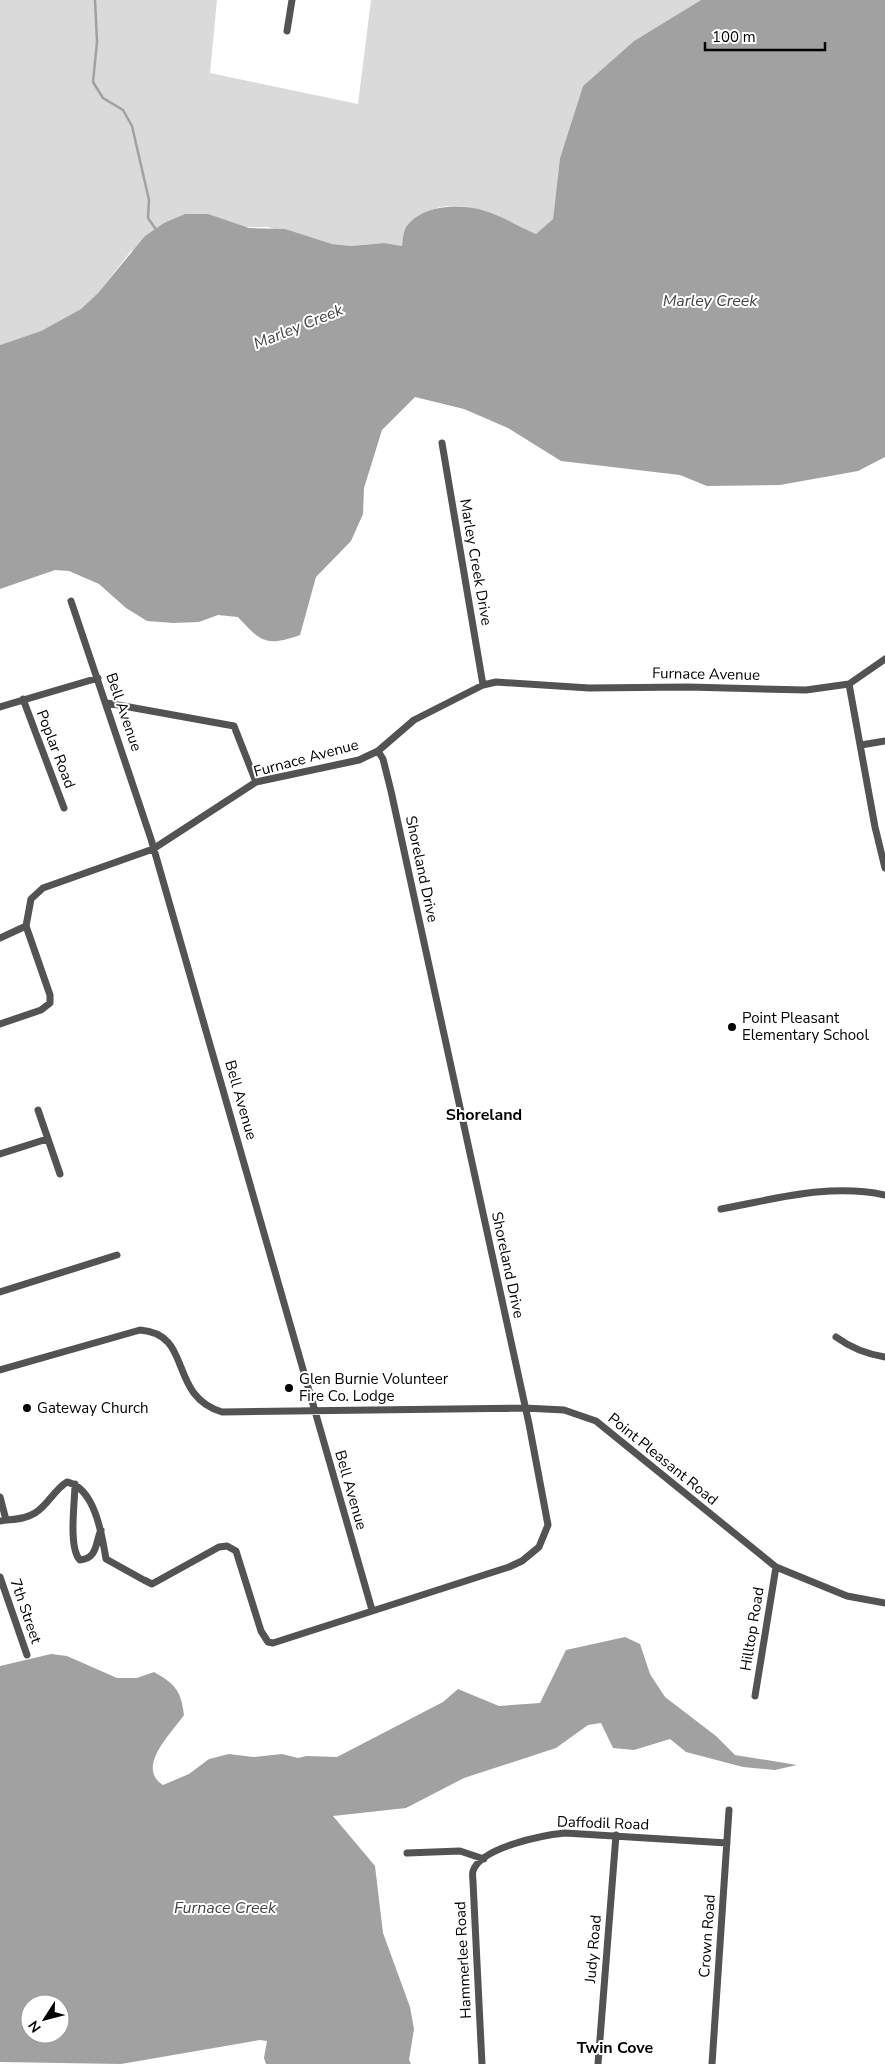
<svg xmlns="http://www.w3.org/2000/svg" width="885" height="2064" viewBox="0 0 885 2064" font-family="'Nunito Sans',sans-serif">
  <rect width="100%" height="100%" fill="#fff"/>
  <path fill="#dadada" d="M0 0H217L210 73 358 104 371 0H701L634 41 583 86 560 158 553 219 536 234C500 218 447 186 415 223 408 231 403 235 402 246L384 243 351 246 332 244 268 227H240L131 251 98 293 81 309 41 331 0 345Z"/>
  <path fill="#a1a1a1" fill-rule="evenodd" d="M701 0H885V457L858 471 780 485 707 486 680 475 561 461 508 428 464 409 415 397 382 430 364 488 363 514 351 541 316 577 300 635C266 647 261 642 238 617L218 615 199 622 173 623 147 621 126 608 99 584 69 571 55 570 0 589V345L41 331 81 309 98 293 145 236 164 223 185 214H208L249 228 285 229 332 244 351 246 384 243 402 246C403 240 403 233 406 227 422 205 458 203 482 210 500 215 518 226 536 234L553 219 560 158 583 86 634 41Z
    M625 1637 640 1644 650 1674 665 1697 716 1736 735 1755 797 1765 775 1770 743 1767 686 1752 670 1739 634 1750 613 1748 601 1723 588 1725 556 1748 464 1778 406 1808 333 1816 375 1866 383 1933 410 2007 414 2029 409 2060 411 2064H266L264 2058 267 2041 260 2040 121 2064 0 2062V1666L51 1654 67 1656 117 1678H137L154 1672C175 1684 181 1690 184 1715 172 1733 135 1767 163 1785L189 1774 209 1759 229 1754 253 1757 282 1754 298 1758 307 1756 337 1757 443 1702 458 1689 499 1706 540 1703 566 1650ZM30 2004H60V2034H30Z"/>
  <g fill="none" stroke-linecap="round" stroke-linejoin="round">
    <path stroke="#a1a1a1" stroke-width="2.5" d="M95 0 97 42 93 82 103 98 123 110 132 126 149 200 148 218 155 228"/>
    <path stroke="#535353" stroke-width="7" d="M287 31 292 0
      M442 443 483 685
      M71 601 151 839 372 1610
      M849 684 875 827 885 868
      M23 699 64 808
      M107 703 234 726 256 782
      M0 707 98 678
      M861 745 885 741
      M26 926 31 899 43 888 153 849 256 782 359 760 378 751 414 720 483 685 496 682 589 688 688 687 806 690 849 684 885 659
      M0 938 26 926
      M0 1024 41 1010 50 1003V995L26 926
      M38 1110 60 1174
      M0 1154 47 1139
      M721 1209C775 1199 830 1183 885 1195
      M0 1292 117 1255
      M836 1337C851 1348 866 1354 885 1357
      M0 1370 140 1330C194 1334 167 1395 222 1412L525 1408 564 1410 596 1421 776 1567 847 1596 885 1603
      M75 1484C75 1501 68 1548 80 1560 98 1558 95 1543 101 1530
      M0 1497 6 1520
      M0 1521C12 1519 24 1520 35 1513 48 1505 54 1490 67 1482 95 1488 102 1535 106 1559L142 1579
      M0 1577 27 1655
      M144 1580 152 1584 219 1547 227 1546 236 1551 261 1631 268 1642 273 1643 509 1567 522 1561 539 1547 548 1525 529 1424 391 791 383 759 378 751
      M755 1696 776 1567
      M407 1853 460 1851 484 1859
      M482 2064 473 1882C473 1879 472 1874 473 1871 481 1847 544 1835 565 1833L727 1843
      M598 2064 616 1835
      M712 2064 729 1810"/>
  </g>
  <g fill="#000" stroke="#fff" stroke-width="2">
    <circle cx="732" cy="1027" r="5"/>
    <circle cx="289" cy="1388" r="5"/>
    <circle cx="27" cy="1408" r="5"/>
  </g>
  <g text-anchor="middle" stroke-width="4" stroke-linejoin="round" paint-order="stroke">
    <g font-size="15" fill="#000" stroke="#fff">
      <text transform="translate(476 562) rotate(80)" y="5">Marley Creek Drive</text>
      <text transform="translate(706 674) rotate(1)" y="5">Furnace Avenue</text>
      <text transform="translate(124 712) rotate(71)" y="5">Bell Avenue</text>
      <text transform="translate(56 749) rotate(69)" y="5">Poplar Road</text>
      <text transform="translate(306 758) rotate(-15)" y="5">Furnace Avenue</text>
      <text transform="translate(422 869) rotate(78)" y="5">Shoreland Drive</text>
      <text transform="translate(241 1100) rotate(74)" y="5">Bell Avenue</text>
      <text transform="translate(508 1265) rotate(78)" y="5">Shoreland Drive</text>
      <text transform="translate(663 1459) rotate(39)" y="5">Point Pleasant Road</text>
      <text transform="translate(351 1490) rotate(74)" y="5">Bell Avenue</text>
      <text transform="translate(26 1611) rotate(71)" y="5">7th Street</text>
      <text transform="translate(752 1629) rotate(-81)" y="5">Hilltop Road</text>
      <text transform="translate(603 1823) rotate(2)" y="5">Daffodil Road</text>
      <text transform="translate(707 1936) rotate(-86)" y="5">Crown Road</text>
      <text transform="translate(593 1949) rotate(-85)" y="5">Judy Road</text>
      <text transform="translate(463 1960) rotate(-93)" y="5">Hammerlee Road</text>
    </g>
    <g font-size="15" fill="#000" stroke="#fff" text-anchor="start">
      <text x="742" y="1023">Point Pleasant<tspan x="742" dy="17">Elementary School</tspan></text>
      <text x="299" y="1384">Glen Burnie Volunteer<tspan x="299" dy="17">Fire Co. Lodge</tspan></text>
      <text x="37" y="1413">Gateway Church</text>
    </g>
    <g font-size="16" font-style="italic" fill="#424242" stroke="#fff">
      <text x="710" y="306">Marley Creek</text>
      <text transform="translate(298 326) rotate(-22)" y="6">Marley Creek</text>
      <text x="225" y="1913">Furnace Creek</text>
    </g>
    <g font-size="16" font-weight="bold" fill="#000" stroke="#fff">
      <text x="484" y="1120">Shoreland</text>
      <text x="615" y="2053">Twin Cove</text>
    </g>
  </g>
  <g transform="translate(45 2019) rotate(234)"><circle r="24" fill="#ffffff" stroke="#999999"/>
  <path d="M0-4L9 19L0 12L-9 19Z" fill="#000000"/>
  <text y="-8" font-size="14" font-weight="bold" text-anchor="middle" fill="#000000">N</text>
  </g>
  <path d="M705 42v8h120v-8" fill="none" stroke="#000000" stroke-width="2.5"/>
  <text x="712" y="42" font-size="15" fill="#000000" stroke="#ffffff" stroke-width="4" paint-order="stroke">100 m</text>
</svg>
